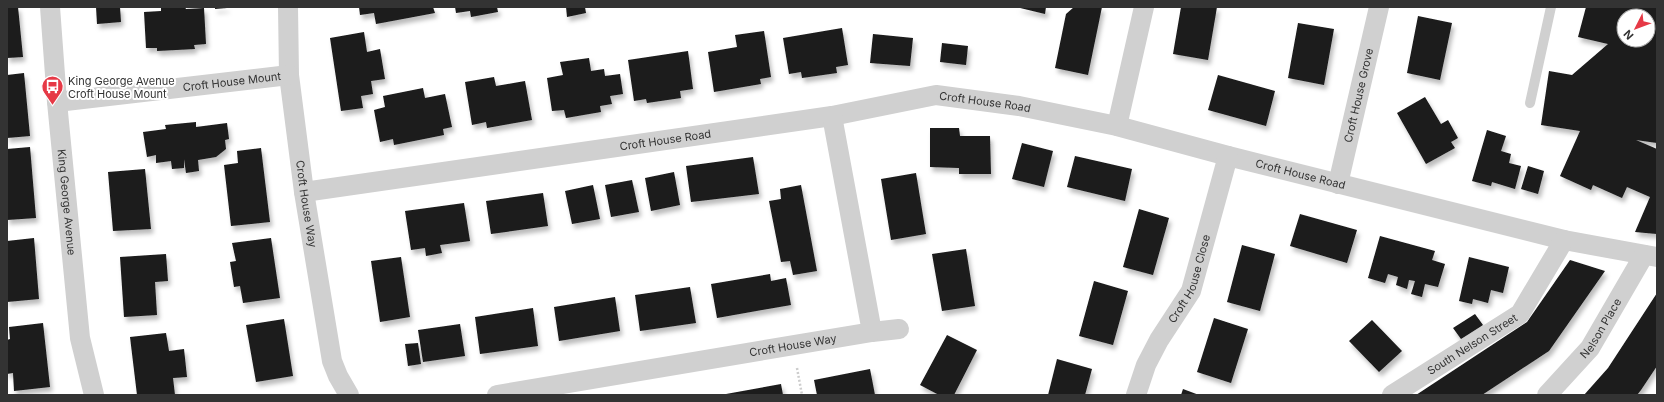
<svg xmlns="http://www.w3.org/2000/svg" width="1664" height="402" viewBox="0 0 1664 402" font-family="Inter,sans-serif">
  <defs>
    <filter id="shadow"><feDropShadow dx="2.5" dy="4.5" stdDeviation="2" flood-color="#0004"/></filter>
  </defs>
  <rect width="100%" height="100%" fill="#fff"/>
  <path fill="#1a1a1a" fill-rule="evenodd" filter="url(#shadow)" d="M7 7H18L23 57 7 58Z
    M96 7H120L121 22 97 24Z
    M161 7H185L186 9 204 8 206 44 194 45 195 49 157 51V48H146L144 12 161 11Z
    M215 7H227V8L215 9Z
    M359 7H433L435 13 376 24 374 13 360 15Z
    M455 7H497L498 12 471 17 470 11 456 13Z
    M566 7H585L586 13 567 17Z
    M1016 7H1046L1045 14Z
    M1074 7H1102L1088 75 1055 68 1066 14Z
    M1181 7H1217L1208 60 1173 54Z
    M1586 7H1657V143L1636 140 1657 149V234L1635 232 1650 197 1627 187 1622 198 1593 185 1591 190 1560 176 1580 131 1541 125 1549 71 1572 75 1608 44 1578 37ZM1624 16H1648V40H1624Z
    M1418 16 1452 23 1440 80 1407 73Z
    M1298 23 1334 29 1324 85 1288 78Z
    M842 28 848 65 836 67 837 73 802 78 801 72 789 74 783 38Z
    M764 31 771 77 760 79 761 84 714 92 708 52 737 47 735 35Z
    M364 32 367 52 380 49 385 79 371 81 373 94 361 96 363 108 341 111 330 38Z
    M873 34 913 38 910 66 870 63Z
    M942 43 968 46 966 65 940 62Z
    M688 51 693 89 680 91 681 98 647 103 646 99 634 101 628 60Z
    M589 58 591 71 604 69 605 76 620 74 623 94 610 96 612 104 600 106 601 112 566 118 564 110 552 111 547 78 563 75 560 62Z
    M24 73 30 136 7 138V75Z
    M1218 75 1275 91 1266 126 1208 110Z
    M494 77 496 86 525 81 532 120 487 128 486 122 472 125 465 82Z
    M423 88 425 98 445 94 452 127 443 129 444 135 394 145 393 139 380 142 374 110 385 107 383 96Z
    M1425 97 1441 124 1448 120 1458 138 1451 142 1455 148 1426 164 1397 113Z
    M196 122V127L227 123 229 139 225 140 226 149 216 157 198 160 199 171 186 173 184 159V168L172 169 171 161 156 163V155L147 157 143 132 166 129 165 125Z
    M930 128H959L960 136H990L991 174H959V168L930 167Z
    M1487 130 1506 136 1501 151 1511 154 1509 163 1521 166 1515 189 1492 182 1491 186 1472 181Z
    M1022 143 1053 151 1044 187 1012 179Z
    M30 147 36 218 7 220V149Z
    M261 148 270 222 231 226 224 165 238 163 237 151Z
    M1075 156 1132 169 1125 201 1067 187Z
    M753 157 759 194 691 202 686 166Z
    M1528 166 1544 171 1538 194 1521 189Z
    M145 169 151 229 113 231 108 172Z
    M674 172 680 205 651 211 645 178Z
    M916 173 926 234 891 240 881 179Z
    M632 180 639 212 611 217 605 185Z
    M593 185 600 219 572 224 565 191Z
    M801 185 817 271 793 275 790 261 781 262 769 201 781 199 780 189Z
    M543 193 548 226 491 234 486 201Z
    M464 203 470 241 440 245 442 253 426 256 425 248 411 250 405 211Z
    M1139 209 1169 218 1153 275 1123 267Z
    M1300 214 1357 230 1347 263 1290 246Z
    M1380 236 1435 251 1432 260 1445 264 1438 287 1425 284 1422 297 1411 294 1415 281 1409 280 1407 289 1396 285 1398 277 1388 274 1385 283 1368 278Z
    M34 238 39 299 7 302V241Z
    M271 238 280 298 243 303 240 286 234 287 230 262 236 261 232 243Z
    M1242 245 1275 254 1260 311 1227 302Z
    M966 249 975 306 942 311 932 254Z
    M166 254 168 281 155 282 157 315 124 317 120 257Z
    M401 257 410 317 380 322 371 261Z
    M1469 257 1509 267 1503 293 1491 290 1488 303 1473 299 1472 304 1459 301Z
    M1570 260 1605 271 1549 351 1482 395H1416L1527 322Z
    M770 274 771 281 786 278 791 305 717 318 711 284Z
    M1094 281 1128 291 1113 345 1079 336Z
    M690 287 696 323 640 331 635 295Z
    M1657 293V366L1641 390 1637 395H1584L1608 368Z
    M615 297 620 331 559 341 554 307Z
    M533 308 538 346 480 354 475 317Z
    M1475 314 1483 325 1461 339 1453 328Z
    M1214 318 1248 329 1231 383 1197 372Z
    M284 319 293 376 256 382 246 325Z
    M1372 320 1402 351 1379 372 1349 341Z
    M43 323 50 387 14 391 13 373 7 374V340L10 339 9 327Z
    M460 324 465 356 423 362 418 330Z
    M166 333 169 351 184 349 187 377 173 378 175 395H137L130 337Z
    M947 335 977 350 954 395H939L920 385Z
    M418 343 421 364 408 366 405 344Z
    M1057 359 1092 369 1085 395H1048Z
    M870 369 875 395H817L814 380Z
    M781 384 783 395H726V394Z
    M1183 389 1199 395H1181Z"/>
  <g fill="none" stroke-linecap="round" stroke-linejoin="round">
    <path stroke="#cdcdcd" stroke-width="2.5" stroke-dasharray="2 2" stroke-linecap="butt" d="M797 368 802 395"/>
    <path stroke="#d0d0d0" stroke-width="10" d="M1530 103 1551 7"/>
    <g stroke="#d0d0d0" stroke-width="20">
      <path id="s1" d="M50 7 57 102 80 338 94 395"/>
      <path id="s2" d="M288 7 289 75 304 192 332 361 338 376 349 395"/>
      <path id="s3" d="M57 102 289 75"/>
      <path d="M1117 126 1144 7"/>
      <path id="s4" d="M1338 184 1379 7"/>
      <path id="s5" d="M304 192 832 116 936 95 1019 106 1117 126 1228 156 1564 240 1657 257"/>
      <path d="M872 332 899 329"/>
      <path id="s6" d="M497 395 872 332 832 116"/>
      <path id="s7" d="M1136 395 1146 365 1159 340 1191 291 1228 156"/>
      <path id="s8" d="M1392 395 1520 314 1564 240"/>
      <path id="s9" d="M1547 395 1590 348 1644 255"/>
    </g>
  </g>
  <defs>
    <symbol id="bus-pin" viewBox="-11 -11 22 30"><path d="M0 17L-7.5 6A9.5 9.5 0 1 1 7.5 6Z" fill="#e63946" stroke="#fff"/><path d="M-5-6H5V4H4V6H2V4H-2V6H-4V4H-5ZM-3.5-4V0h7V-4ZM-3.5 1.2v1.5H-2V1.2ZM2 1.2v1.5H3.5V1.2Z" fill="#fff"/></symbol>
  </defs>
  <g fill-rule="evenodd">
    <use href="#bus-pin" x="40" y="74" width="25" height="34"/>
  </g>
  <g text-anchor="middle" stroke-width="4" stroke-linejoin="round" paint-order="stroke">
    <g font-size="11" fill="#333" stroke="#fff" text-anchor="start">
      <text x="68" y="85">King George Avenue<tspan x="68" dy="13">Croft House Mount</tspan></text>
    </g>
    <g font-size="11" fill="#333" stroke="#fff">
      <text dy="4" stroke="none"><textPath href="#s3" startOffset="176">Croft House Mount</textPath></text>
      <text dy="4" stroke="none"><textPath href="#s4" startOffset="91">Croft House Grove</textPath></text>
      <text dy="4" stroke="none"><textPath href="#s5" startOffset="689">Croft House Road</textPath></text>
      <text dy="4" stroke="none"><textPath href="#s5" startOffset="365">Croft House Road</textPath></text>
      <text dy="4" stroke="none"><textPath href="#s5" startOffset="1013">Croft House Road</textPath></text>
      <text dy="4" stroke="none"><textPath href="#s1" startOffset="196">King George Avenue</textPath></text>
      <text dy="4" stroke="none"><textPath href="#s2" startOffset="198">Croft House Way</textPath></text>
      <text dy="4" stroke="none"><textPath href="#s7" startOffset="129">Croft House Close</textPath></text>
      <text dy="4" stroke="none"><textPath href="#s9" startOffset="86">Nelson Place</textPath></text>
      <text dy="4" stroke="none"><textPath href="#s8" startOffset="95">South Nelson Street</textPath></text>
      <text dy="4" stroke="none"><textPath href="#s6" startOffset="300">Croft House Way</textPath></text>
    </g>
  </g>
  <rect width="1664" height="402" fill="none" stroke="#333333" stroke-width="16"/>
  <g transform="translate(1636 28) rotate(228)"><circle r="19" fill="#ffffff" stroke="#adadad"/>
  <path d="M0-3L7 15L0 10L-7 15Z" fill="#e63946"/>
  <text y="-6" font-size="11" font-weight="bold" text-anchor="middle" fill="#333333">N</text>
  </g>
</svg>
